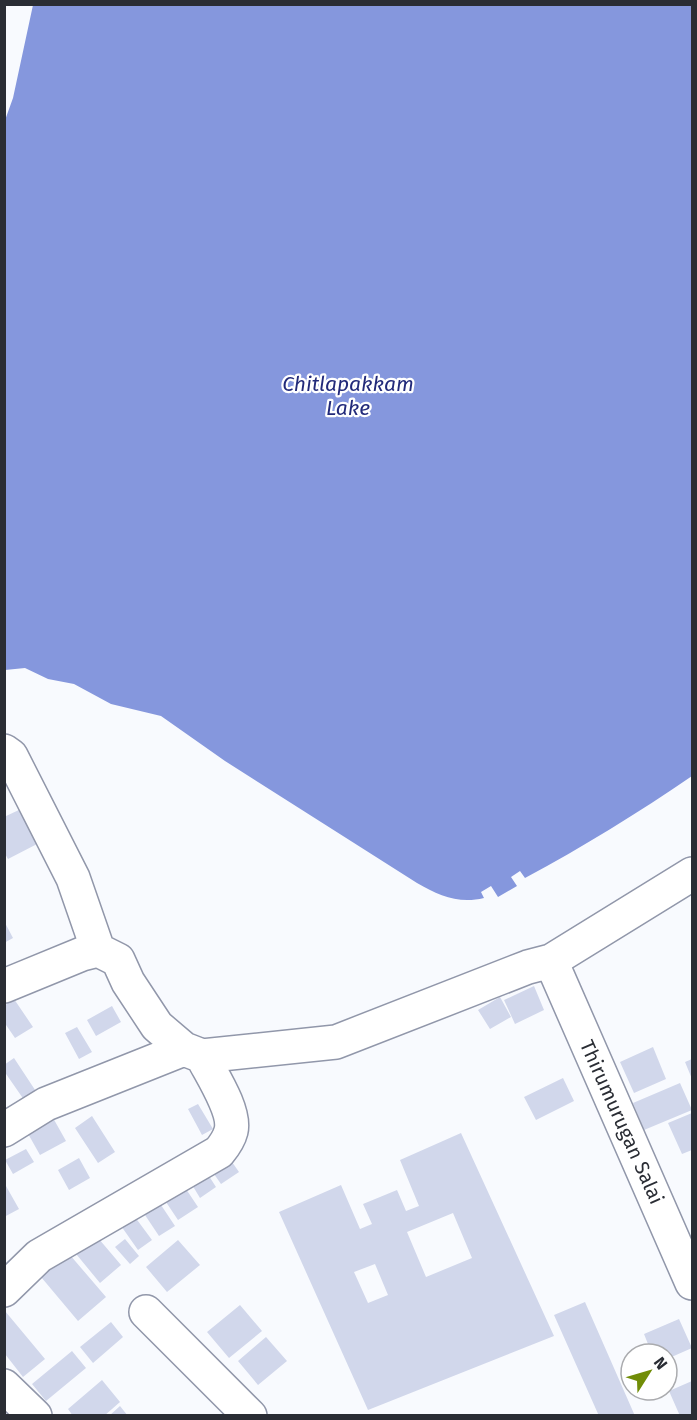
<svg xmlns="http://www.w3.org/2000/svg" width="697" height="1420" viewBox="0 0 697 1420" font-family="'Fira Sans',sans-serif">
  <rect width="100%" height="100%" fill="#f8fafe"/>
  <path fill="#8597dd" d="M33 5H692V776C638 813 583 847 525 878L520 871 511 877 517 886 498 897 491 886 481 892 484 898C459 904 439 896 417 883L225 761 161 716 111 704 74 684 48 679 25 668 5 670 4 123 13 98Z"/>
  <path fill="#d1d7eb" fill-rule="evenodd" d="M21 809 39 843 8 859 4 852V817Z
    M4 921 13 938 4 943Z
    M534 986 544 1010 515 1024 504 1000Z
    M500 997 511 1017 490 1029 478 1010Z
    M14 999 33 1027 15 1038 4 1022V1006Z
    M112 1006 121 1022 96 1036 87 1020Z
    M77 1027 92 1052 79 1059 65 1033Z
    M653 1047 666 1079 634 1093 620 1062Z
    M14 1058 41 1099 29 1107 4 1071V1065Z
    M692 1059V1079L685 1062Z
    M563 1078 574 1101 536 1120 524 1097Z
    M680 1083 692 1110 644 1130 633 1103Z
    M198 1104 213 1129 202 1135 188 1109Z
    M48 1109 66 1141 40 1155 22 1123Z
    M692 1113V1150L682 1154 668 1123Z
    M92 1116 115 1152 98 1163 75 1128Z
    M461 1133 554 1336 368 1410 279 1212 341 1185 360 1229 372 1224 363 1204 397 1190 406 1211 419 1206 400 1160ZM453 1213 472 1258 426 1277 407 1232ZM375 1264 388 1295 368 1303 354 1272Z
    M26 1149 34 1162 13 1174 5 1160Z
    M79 1158 90 1178 69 1190 58 1170Z
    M232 1162 239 1172 221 1184 214 1174Z
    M207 1173 216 1187 200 1198 191 1183Z
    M6 1186 19 1209 4 1217V1187Z
    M184 1186 198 1207 178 1220 164 1199Z
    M159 1202 175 1226 159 1236 143 1212Z
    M132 1213 152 1240 138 1250 119 1223Z
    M93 1232 121 1265 100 1283 72 1249Z
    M125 1239 139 1256 130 1264 115 1247Z
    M178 1240 200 1265 167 1292 146 1267Z
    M64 1248 106 1297 78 1321 36 1271Z
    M585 1302 635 1416H599L554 1315Z
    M240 1305 262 1331 229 1358 207 1332Z
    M5 1311 45 1359 23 1377 5 1354Z
    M679 1319 692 1348 667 1359V1354H652L644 1334Z
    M111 1322 123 1337 93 1363 80 1347Z
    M266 1337 287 1361 258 1385 238 1361Z
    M72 1351 86 1368 46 1401 32 1384Z
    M102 1380 120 1402 104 1416H73L68 1409Z
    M692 1381V1416H680L669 1391Z
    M120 1406 128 1416H109Z"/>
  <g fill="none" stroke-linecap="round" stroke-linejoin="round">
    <defs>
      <path id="minor" d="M4 751 11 756 73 878 98 950
        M551 961 692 1283
        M4 986 82 954 98 950 118 960 128 982 157 1026 184 1049 202 1056 336 1042 528 967 551 961 692 874
        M4 1130 46 1104 184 1049
        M4 1290 39 1256 219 1152C224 1146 229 1139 231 1131 236 1111 211 1074 202 1056
        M146 1312 250 1416
        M4 1386 35 1416"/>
    </defs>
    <use href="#minor" stroke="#9197aa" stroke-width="36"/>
    <use href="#minor" stroke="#fff" stroke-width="33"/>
  </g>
  <g text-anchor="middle" stroke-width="4.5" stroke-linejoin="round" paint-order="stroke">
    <g font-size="20" fill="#2a2d34" stroke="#fff">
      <text transform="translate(622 1122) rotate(66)" y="7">Thirumurugan Salai</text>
    </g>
    <g font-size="21" font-style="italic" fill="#222a7a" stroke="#fff">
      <text x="348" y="391">Chitlapakkam<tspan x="348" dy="24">Lake</tspan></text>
    </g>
  </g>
  <rect width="697" height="1420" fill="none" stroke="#2a2d34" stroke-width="12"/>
  <g transform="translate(649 1372) rotate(53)"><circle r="28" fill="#ffffff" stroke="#aaabae" stroke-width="1.5"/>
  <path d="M0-4.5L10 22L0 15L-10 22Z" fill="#718d07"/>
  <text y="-9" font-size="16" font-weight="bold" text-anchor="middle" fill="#2a2d34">N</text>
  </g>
</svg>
